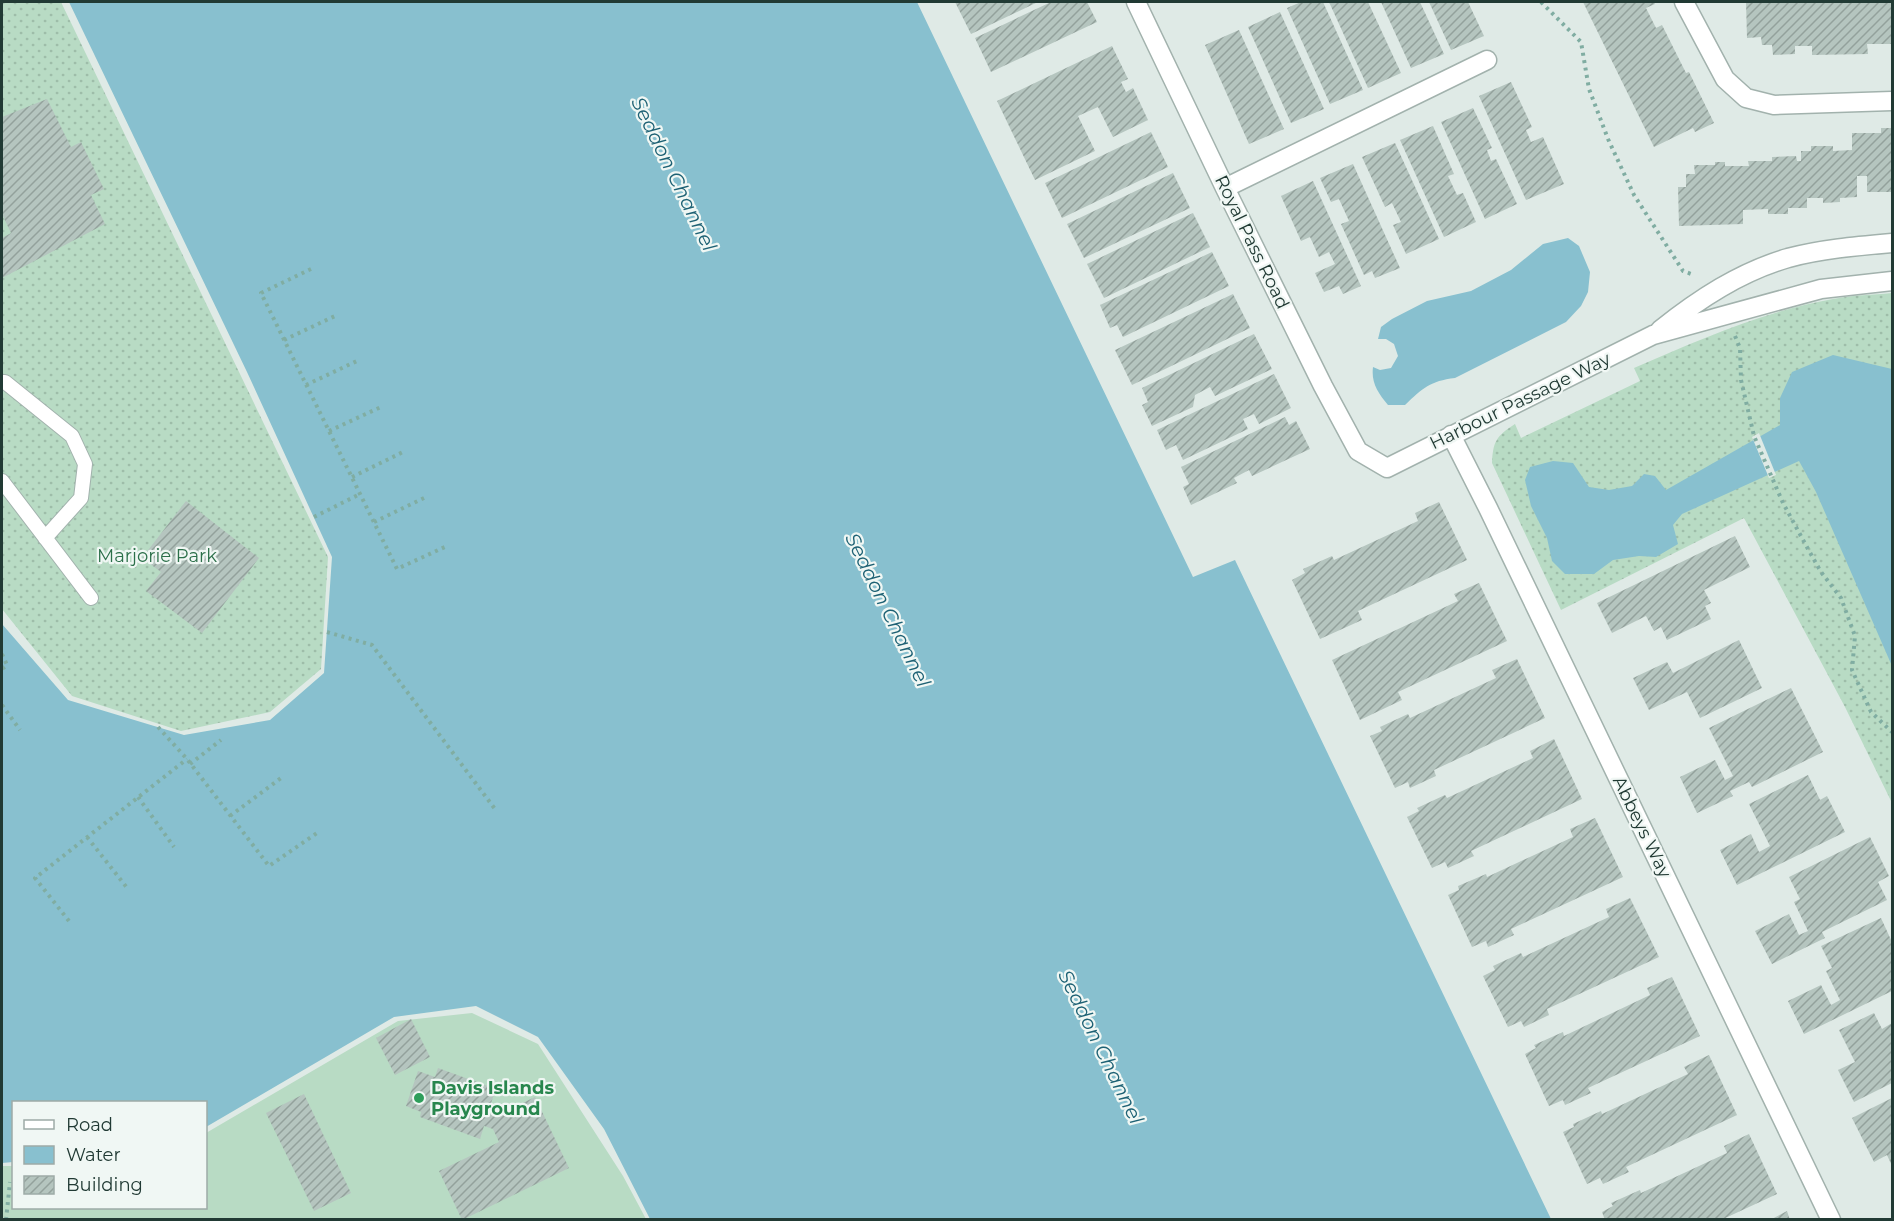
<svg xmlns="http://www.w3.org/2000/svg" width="1894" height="1221" viewBox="0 0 1894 1221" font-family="Montserrat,sans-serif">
  <defs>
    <pattern id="grass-dots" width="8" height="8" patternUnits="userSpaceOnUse" patternTransform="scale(1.5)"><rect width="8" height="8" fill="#b8dbc4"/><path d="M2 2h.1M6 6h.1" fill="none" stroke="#9ebda9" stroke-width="1.8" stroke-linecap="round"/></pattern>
    <pattern id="building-hatch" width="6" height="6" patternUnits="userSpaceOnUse" patternTransform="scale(1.5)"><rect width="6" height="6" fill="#b5c5bf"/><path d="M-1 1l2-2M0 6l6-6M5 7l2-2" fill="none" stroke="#93a19c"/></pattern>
  </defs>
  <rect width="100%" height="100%" fill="#dfeae6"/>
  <path fill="url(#grass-dots)" d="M2 2H61L328 557 321 669 270 712 181 731 72 696 2 609Z
    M1892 293V803L1845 707 1744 518 1561 610 1492 463C1493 442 1496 436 1515 424L1521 438 1640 381 1634 368C1699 340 1764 311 1833 299 1853 295 1873 295 1892 293Z"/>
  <path fill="#b8dbc4" d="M472 1013 538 1044 623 1176 646 1219H2V1166H13L14 1208H206V1133L398 1021Z"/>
  <path fill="#88c0cf" d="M69 2H917L1193 577 1235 560 1551 1219H650L604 1129 538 1037 476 1006 394 1017 206 1127V1102H14L13 1162 2 1163V624L68 700 184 735 270 720 324 673 332 557 247 372Z
    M1568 238 1579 246 1590 272 1588 292 1581 306 1566 322 1455 378C1430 381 1423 388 1405 405H1388C1378 393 1371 383 1373 367L1380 370 1391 368 1398 356 1394 344 1386 339H1378L1381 327 1392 319 1427 301 1471 291 1511 270 1543 244Z
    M1833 355 1892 369V666L1816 492 1799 461 1682 514 1673 525 1678 544 1656 557 1639 556 1613 560 1594 574H1565L1552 561 1547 538 1531 506 1525 480 1530 467 1553 461 1573 463 1589 487 1609 490 1632 486 1644 474 1655 476 1666 490 1780 425V398L1792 372Z"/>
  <path fill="#dfeae6" d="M1759 433 1776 475 1769 478 1752 437Z"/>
  <path fill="url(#building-hatch)" d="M955 2H1038L971 34Z
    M1051 2H1087L1097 22 991 72 975 38Z
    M1301 2H1323L1363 90 1330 104 1287 8Z
    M1329 2H1368L1401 73 1368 88Z
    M1381 2H1420L1444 54 1411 68Z
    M1429 2H1468L1484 36 1451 50Z
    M1583 2H1654L1655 4 1646 8 1656 28 1662 25 1686 73 1689 72 1714 123 1695 132 1693 128 1654 147Z
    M1746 2H1892V44H1867L1868 54 1812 55V46H1795V54L1773 55 1772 45H1762L1761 37 1747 38Z
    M1280 12 1324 109 1291 123 1248 27Z
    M1239 30 1284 129 1249 144 1205 45Z
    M1112 46 1128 79 1121 82 1126 92 1133 88 1148 120 1113 137 1098 107 1078 116 1095 151 1035 180 997 101Z
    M1511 82 1532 127 1526 130 1531 142 1543 137 1564 184 1526 200 1479 96Z
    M47 99 71 147 81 142 104 189 91 195 105 224 2 278V238L11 233 2 214V117Z
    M1473 108 1492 148 1487 150 1491 161 1496 159 1517 204 1485 219 1441 122Z
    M1433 126 1454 174 1448 176 1457 195 1463 193 1476 222 1444 237 1400 140Z
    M1881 128H1892V192H1867V176H1857V197L1840 198V202L1823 203V198H1807V208H1788V214H1768V209L1743 210V224L1679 226 1678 187H1686V174H1695L1694 165H1715V162H1725V166H1749L1748 161H1772V157L1796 156 1797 161H1801V151H1811V146H1833V151L1852 150V133H1881Z
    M1151 132 1168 167 1062 218 1045 183Z
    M1395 143 1439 239 1406 254 1393 225 1401 222 1392 203 1385 207 1362 157Z
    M1353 164 1400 268 1375 278 1372 271 1364 275 1341 224 1349 221 1339 199 1331 202 1320 178Z
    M1173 173 1190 208 1084 258 1067 224Z
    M1313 181 1361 286 1343 294 1339 286 1324 292 1315 273 1335 264 1329 252 1319 257 1310 237 1301 241 1281 196Z
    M1193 213 1210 247 1104 298 1087 264Z
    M1212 252 1229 286 1123 337 1117 325 1110 328 1100 305Z
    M1233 294 1250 328 1132 385 1115 350Z
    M1254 334 1272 369 1215 396 1210 387 1195 395 1193 407 1152 426 1142 405 1148 402 1142 388Z
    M1274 374 1291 408 1259 424 1254 414 1243 419 1248 429 1183 460 1176 445 1166 450 1157 430Z
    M1285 417 1289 425 1296 421 1310 449 1252 476 1249 470 1234 478 1237 483 1191 505 1183 487 1189 484 1181 467Z
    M186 501 259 558 202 633 146 591 161 572 142 558Z
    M1439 502 1467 560 1358 611 1362 620 1320 639 1292 580 1305 573 1303 569 1332 556 1334 560 1418 521 1415 513Z
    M1735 536 1750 567 1704 590 1711 603 1705 606 1711 619 1667 640 1661 627 1654 631 1646 616 1612 633 1597 603Z
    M1479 583 1507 641 1398 692 1402 700 1360 720 1332 660 1458 601 1454 594Z
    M1739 640 1762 688 1700 718 1687 692 1649 710 1633 678 1667 662 1673 673Z
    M1517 659 1545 718 1434 770 1436 776 1410 788 1408 782 1395 788 1370 736 1382 731 1380 727 1408 714 1410 718 1496 678 1492 670Z
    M1791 688 1823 752 1752 787 1749 782 1730 791 1733 796 1697 813 1680 777 1715 760 1725 780 1733 776 1709 728Z
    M1554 739 1582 799 1471 851 1474 856 1448 868 1445 862 1432 868 1407 817 1419 811 1417 808 1445 795 1447 798 1533 758 1530 751Z
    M1808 775 1820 800 1827 796 1845 832 1737 885 1720 850 1751 834 1759 852 1770 846 1749 804Z
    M1595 818 1623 877 1511 929 1514 935 1488 947 1486 941 1472 947 1448 895 1459 890 1458 886 1486 874 1487 877 1573 837 1570 829Z
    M1870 837 1889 876 1878 882 1887 900 1822 932 1825 938 1772 964 1755 931 1789 914 1799 935 1808 931 1794 902 1800 899 1789 877Z
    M1630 898 1659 957 1547 1009 1549 1015 1524 1027 1521 1021 1508 1027 1483 976 1495 970 1493 966 1521 953 1523 957 1609 917 1606 909Z
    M1881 918 1892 942V991L1804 1034 1788 1001 1821 985 1831 1005 1840 1000 1826 971 1832 968 1821 946Z
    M1672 977 1700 1036 1588 1088 1591 1093 1565 1105 1563 1100 1549 1106 1525 1054 1536 1048 1534 1045 1563 1032 1564 1036 1650 995 1647 988Z
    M1874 1013 1882 1029 1892 1023V1083L1854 1102 1838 1070 1855 1062 1839 1030Z
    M411 1019 430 1057 395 1075 376 1038Z
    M1709 1055 1737 1115 1626 1167 1629 1172 1603 1184 1600 1178 1587 1184 1563 1132 1574 1127 1573 1124 1601 1111 1602 1114 1688 1074 1684 1067Z
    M438 1068 496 1089 491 1103 508 1110 535 1097 569 1168 462 1220 439 1171 499 1142 493 1129 484 1126 480 1139 420 1117 421 1112 406 1106 418 1071 435 1077Z
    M304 1094 351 1193 314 1211 266 1113Z
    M1892 1098V1166L1887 1155 1874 1162 1852 1118Z
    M1749 1134 1777 1194 1721 1220H1605L1602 1212 1613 1206 1611 1203 1640 1190 1641 1193 1727 1153 1724 1146Z
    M1787 1211 1790 1220H1770Z"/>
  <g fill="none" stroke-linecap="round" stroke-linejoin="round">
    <defs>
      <path id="lane" d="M2 382H5L72 436 85 464 81 498 45 538
        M2 481 91 598"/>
      <path id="street" d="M1136 2 1225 188 1323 386 1358 451 1387 468 1653 335 1821 289 1892 281
        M1684 2 1725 79 1746 98 1774 105 1892 101
        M1225 188 1487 60
        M1660 330C1699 299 1740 272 1788 258 1822 249 1858 246 1892 243
        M1451 435 1488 508 1831 1220"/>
    </defs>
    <use href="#lane" stroke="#a2b2ad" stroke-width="16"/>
    <use href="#street" stroke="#a2b2ad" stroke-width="21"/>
    <path stroke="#80ada2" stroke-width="4" stroke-dasharray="3 4.5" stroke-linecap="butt" d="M1541 2 1581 42 1589 89 1608 139 1634 195 1683 271 1694 275
      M311 269 261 293 397 569 447 546
      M1735 336 1740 348 1741 380 1754 436 1783 503 1808 549 1821 572 1841 598 1855 636 1852 670 1871 712 1892 732
      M284 340 335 316
      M306 385 359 360
      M329 431 381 407
      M352 477 403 452
      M314 517 360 494
      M374 522 426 497
      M327 632 372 645 495 809
      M2 654 7 665 2 669
      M2 705 20 730
      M158 727 187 759 269 866 320 831
      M190 764 221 740
      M138 797 174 847
      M230 816 281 778
      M87 837 128 889
      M69 921 35 878 187 759
      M6 1220 10 1182"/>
    <use href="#lane" stroke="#fff" stroke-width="14"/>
    <use href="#street" stroke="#fff" stroke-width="18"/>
  </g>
  <circle fill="#2e9e5b" stroke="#f0f7f4" stroke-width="2" cx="419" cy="1098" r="6"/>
  <g text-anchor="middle" stroke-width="4.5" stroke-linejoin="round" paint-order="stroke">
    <g font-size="18" fill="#213a34" stroke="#f0f7f4">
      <text transform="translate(1252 242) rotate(64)" y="6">Royal Pass Road</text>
      <text transform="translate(1520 401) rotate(-26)" y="6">Harbour Passage Way</text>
      <text transform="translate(1642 827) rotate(64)" y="6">Abbeys Way</text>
    </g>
    <g font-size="18" fill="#2c704a" stroke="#f0f7f4">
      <text x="157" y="562">Marjorie Park</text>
    </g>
    <g font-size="18" font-weight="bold" fill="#27864d" stroke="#f0f7f4" text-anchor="start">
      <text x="431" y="1094">Davis Islands<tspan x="431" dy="21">Playground</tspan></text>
    </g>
    <g font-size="20" font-style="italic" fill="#1d6174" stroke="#f0f7f4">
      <text transform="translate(674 174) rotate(64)" y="7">Seddon Channel</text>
      <text transform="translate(888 610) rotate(64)" y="7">Seddon Channel</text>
      <text transform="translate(1101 1047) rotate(64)" y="7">Seddon Channel</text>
    </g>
  </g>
  <rect width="1894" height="1221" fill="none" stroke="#213a34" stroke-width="6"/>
  <rect x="12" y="1101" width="195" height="108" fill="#f0f7f4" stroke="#9daba7" stroke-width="1.5"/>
  <rect x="24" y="1120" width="30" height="9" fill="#ffffff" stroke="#9daba7" stroke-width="1.5"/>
  <text x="66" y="1131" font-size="18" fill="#213a34">Road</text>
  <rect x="24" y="1146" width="30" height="18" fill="#88c0cf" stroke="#9daba7" stroke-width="1.5"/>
  <text x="66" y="1161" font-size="18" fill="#213a34">Water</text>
  <rect x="24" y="1176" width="30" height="18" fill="url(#building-hatch)" stroke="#9daba7" stroke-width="1.5"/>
  <text x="66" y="1191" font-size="18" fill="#213a34">Building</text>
</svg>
